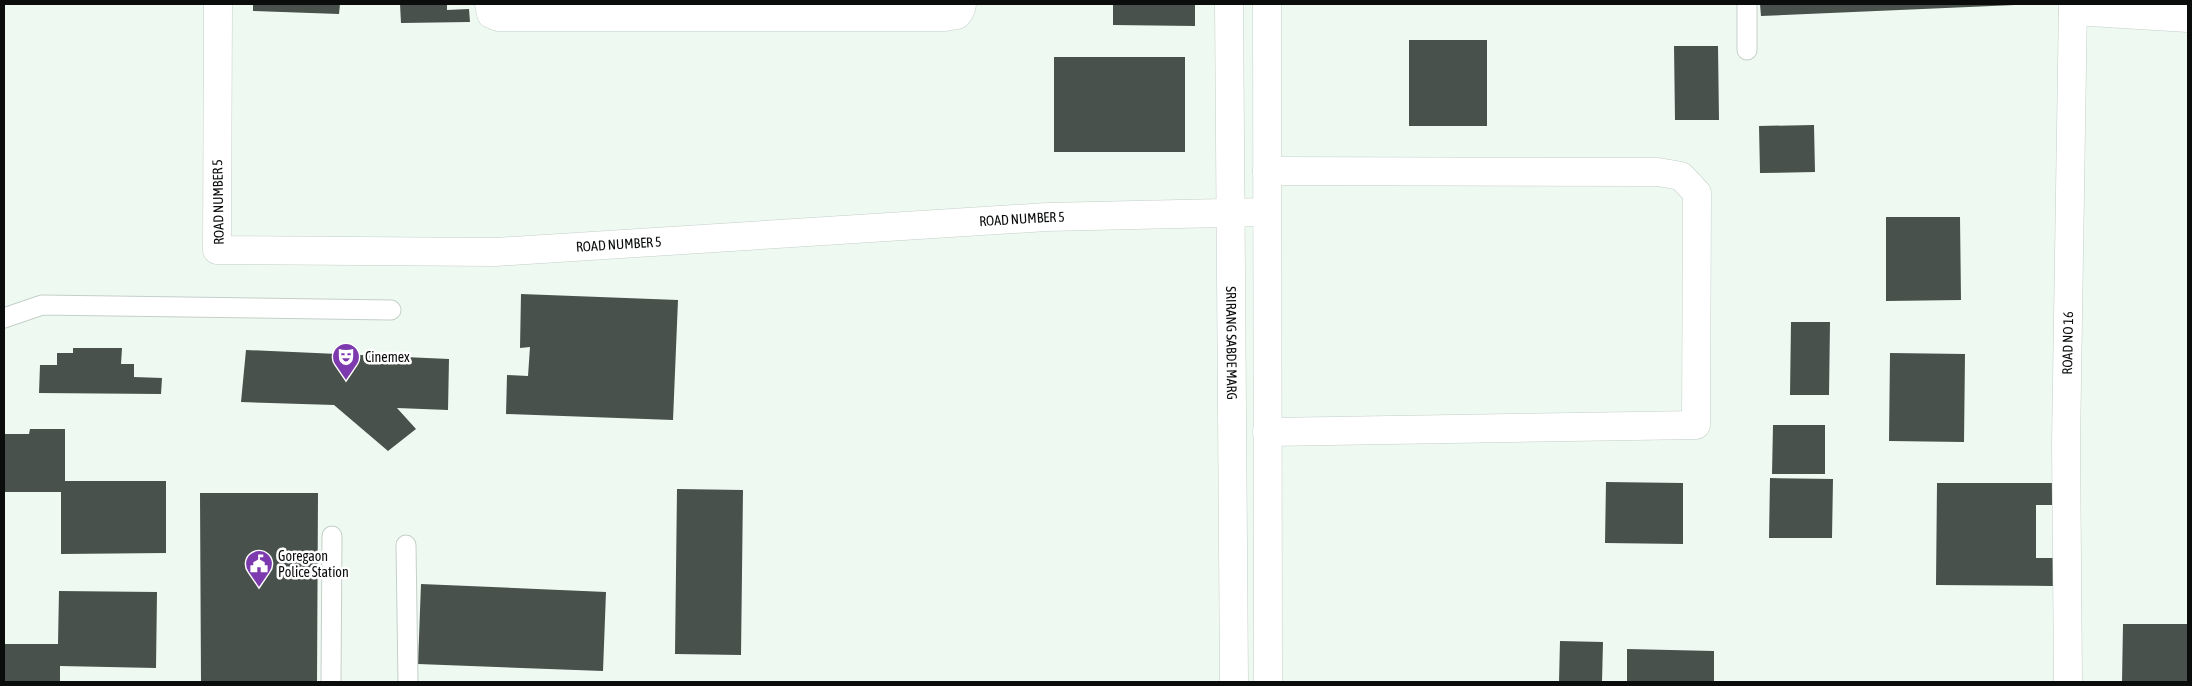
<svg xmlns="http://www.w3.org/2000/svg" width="2192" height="686" viewBox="0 0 2192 686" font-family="'Asap Condensed',sans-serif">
  <rect width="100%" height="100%" fill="#eef9f2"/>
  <path fill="#48514c" d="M253 4H340L339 14 253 11Z
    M400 4H447V10L469 9 470 22 401 23Z
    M1113 4H1195V26L1113 25Z
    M1760 4H2015V5L1761 16Z
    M1409 40H1487V126H1409Z
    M1674 46H1718L1719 120H1675Z
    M1054 57H1185V152H1054Z
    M1814 125 1815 172 1760 173 1759 126Z
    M1886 217H1960L1961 300 1886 301Z
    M521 294 678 300 673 420 506 414 507 375 528 376 530 347 520 348Z
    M1791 322H1830L1829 395H1790Z
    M73 348H122L121 364H134V377L162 378 161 394 39 393 40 365H57V353H73Z
    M246 350 449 359 448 410 397 408 416 429 388 451 334 405 241 402Z
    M1890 353 1965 354 1964 442 1889 441Z
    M1773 425H1825V474H1772Z
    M30 429H65V481H166V553L61 554V492H4V434H29Z
    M1770 478 1833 479 1832 538H1769Z
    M1606 482 1683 483V544L1605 543Z
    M1937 483H2054V505H2036V558H2053V586L1936 585Z
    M677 489 743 490 741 655 675 654Z
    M200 493H318L317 682H201Z
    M421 584 606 592 603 671 418 664Z
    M59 591 157 592 156 668 60 666V682H4V644H58Z
    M2123 624H2188V682H2122Z
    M1560 641 1603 642 1602 682H1559Z
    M1627 649 1714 651V682H1627Z"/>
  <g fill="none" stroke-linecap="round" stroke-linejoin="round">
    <defs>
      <path id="lane" d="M1747 50V4
        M4 318 42 305 391 310
        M406 545 408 682
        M331 682 332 536"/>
      <g id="street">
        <path id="s1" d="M218 4 217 250 495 252 1047 217 1267 212"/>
        <path d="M489 4 491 14 498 17H945L957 15 961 9 962 4"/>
        <path d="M2073 11 2188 18"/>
        <path d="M1267 171 1658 172 1681 176 1697 193 1696 425 1267 432"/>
        <path id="s2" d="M2068 682 2066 443 2073 4"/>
      </g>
      <g id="secondary">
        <path id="s3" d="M1229 4 1234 682"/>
        <path d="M1267 4 1268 682"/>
      </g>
    </defs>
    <use href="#lane" stroke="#c5cfc9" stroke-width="21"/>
    <use href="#street" stroke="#c5cfc9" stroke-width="29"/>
    <use href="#secondary" stroke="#c5cfc9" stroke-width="29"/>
    <use href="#lane" stroke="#fff" stroke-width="19"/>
    <use href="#street" stroke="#fff" stroke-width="28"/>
    <use href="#secondary" stroke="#fff" stroke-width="28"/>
  </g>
  <defs>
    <symbol id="theatre-pin" viewBox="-11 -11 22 30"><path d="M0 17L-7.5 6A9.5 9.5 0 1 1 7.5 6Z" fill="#7d3aae" stroke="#fff"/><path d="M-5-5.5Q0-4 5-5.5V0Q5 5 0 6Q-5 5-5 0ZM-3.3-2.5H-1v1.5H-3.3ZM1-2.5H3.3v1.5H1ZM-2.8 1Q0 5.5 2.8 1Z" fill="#fff"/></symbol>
    <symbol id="civic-pin" viewBox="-11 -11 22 30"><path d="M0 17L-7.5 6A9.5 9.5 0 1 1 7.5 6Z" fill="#7d3aae" stroke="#fff"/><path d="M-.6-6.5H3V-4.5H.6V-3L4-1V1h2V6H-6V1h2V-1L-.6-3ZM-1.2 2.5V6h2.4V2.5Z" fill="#fff"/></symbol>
  </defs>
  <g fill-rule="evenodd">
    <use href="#theatre-pin" x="330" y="341" width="32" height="43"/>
    <use href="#civic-pin" x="243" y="548" width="32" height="43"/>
  </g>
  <g text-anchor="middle" stroke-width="5" stroke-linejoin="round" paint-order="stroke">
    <g font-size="14" fill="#0a0d0b" stroke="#fff">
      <text transform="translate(218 202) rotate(-91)" y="5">ROAD NUMBER 5</text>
      <text dy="5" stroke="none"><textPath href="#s1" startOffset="1052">ROAD NUMBER 5</textPath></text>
      <text dy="5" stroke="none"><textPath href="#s1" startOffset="648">ROAD NUMBER 5</textPath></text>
      <text dy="5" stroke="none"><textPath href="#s3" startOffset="339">SRIRANG SABDE MARG</textPath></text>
      <text dy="5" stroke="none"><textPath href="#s2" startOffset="339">ROAD NO 16</textPath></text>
    </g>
    <g font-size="14" fill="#0a0d0b" stroke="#fff" text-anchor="start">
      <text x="365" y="362">Cinemex</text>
      <text x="278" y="561">Goregaon<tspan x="278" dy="16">Police Station</tspan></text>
    </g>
  </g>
  <rect width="2192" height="686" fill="none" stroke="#0a0d0b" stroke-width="10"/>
</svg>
